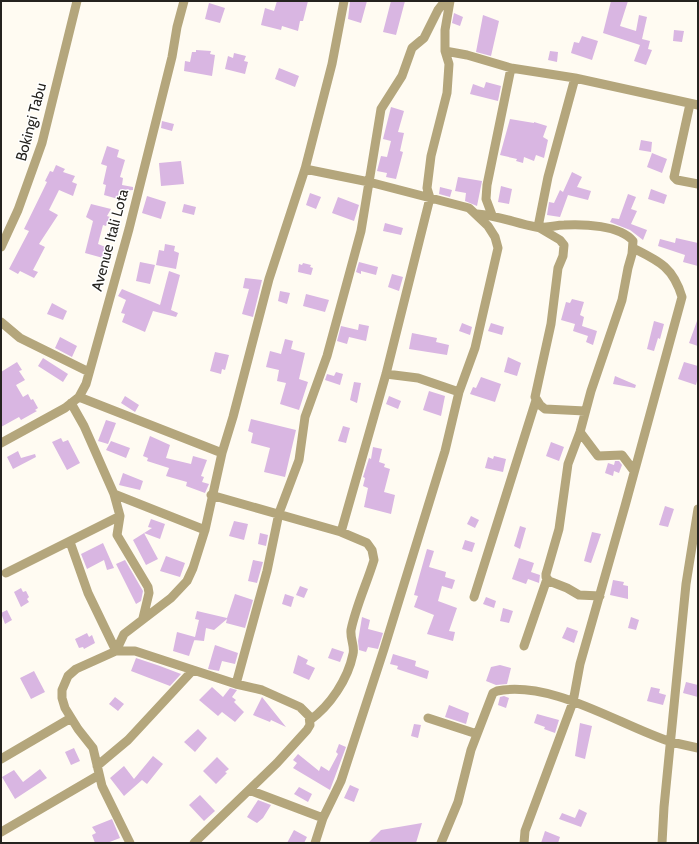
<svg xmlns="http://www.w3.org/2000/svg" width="699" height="844" viewBox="0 0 699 844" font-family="Cabin,sans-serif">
  <rect width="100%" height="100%" fill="#fffbf2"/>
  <path fill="#d9b6e2" d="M277 1H308L303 21H300L298 31 282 26 281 30 261 25 265 8 274 11Z
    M350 1H367L361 23 348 19Z
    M391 1H405L396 35 383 32Z
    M611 1H628L620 26 636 31 639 15 647 17 642 39 650 41 648 49 652 50 646 65 634 61 640 45 603 33Z
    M209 3 225 8 220 23 205 19Z
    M454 13 463 17 460 26 452 23Z
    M483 15 499 21 491 56 476 52Z
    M674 30 684 31 682 42 673 41Z
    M582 36 598 41 592 60 571 53 574 42 579 43Z
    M196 50 211 51 210 54 215 55 212 76 184 71 185 61 190 62 192 52H196Z
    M550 51 558 52 557 62 548 60Z
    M234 53 246 56 244 61 248 62 245 74 225 69 228 56 233 58Z
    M279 68 299 76 295 87 275 79Z
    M486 82 501 86 498 101 470 94 473 84 484 88Z
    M391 107 404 111 398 132 404 133 400 151 403 152 396 179 386 177 387 173 377 171 381 156 387 157 391 141 383 139Z
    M510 119 534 123V122L547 126 543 137 548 140 544 158 536 155 534 161 524 157 523 163 516 161 517 159 500 155Z
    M162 121 174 124 172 131 161 128Z
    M641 140 652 142 651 152 639 150Z
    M107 146 119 150 117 157 125 160 120 177 123 178 122 185 133 187V190L120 191 118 199 104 195 106 185 103 184 107 166 101 164Z
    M652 153 667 159 662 173 647 167Z
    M181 161 184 184 161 186 159 163Z
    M56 165 65 169 63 172 75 176 72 182 77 184 73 196 59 190 49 210 58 215 39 244 45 247 33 270 38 272 34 278 20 271 18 274 9 269 29 231 24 229 47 182 45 181 50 171 53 172Z
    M572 172 582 177 577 187 591 191 588 200 568 195 560 217 547 215 549 202 554 203 560 190 563 192Z
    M458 177 482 181 477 206 465 201 466 193 455 191Z
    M501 186 512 189 509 204 498 202Z
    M440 187 452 190 450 197 439 194Z
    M651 189 667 195 664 204 648 199Z
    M310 193 321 197 316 209 306 205Z
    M628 194 636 197 631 209 637 211 631 224 647 230 643 240 630 230 610 222 612 218 619 219Z
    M147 196 166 202 161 219 142 213Z
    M338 197 359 205 354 221 332 213Z
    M91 204 111 209 107 216 110 217 106 226 103 225 98 244 113 250 109 263 102 260 103 258 85 253 93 221 86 217Z
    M184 204 196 207 194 215 182 212Z
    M385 223 403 228 401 235 383 231Z
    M676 238 698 243V266L683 262 685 255 658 246 660 239 675 243Z
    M165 244 175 246 174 251 179 253 176 269 156 265 159 250 164 251Z
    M140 262 155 265 150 284 136 281Z
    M359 262 378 267 376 275 361 271V274L356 272Z
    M303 263 311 265 310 267 313 268 311 275 298 272 299 264 302 265Z
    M169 271 180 275 171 310 178 313 176 317 153 311 145 332 122 322 125 314 121 313 126 300 118 296 122 289 160 305Z
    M392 274 403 277 399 291 388 287Z
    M245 278 262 280 253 317 242 314 249 289 243 288Z
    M280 291 290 293 287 304 278 301Z
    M306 294 329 300 325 312 303 306Z
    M572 299 584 302 580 315 584 317 582 326 597 331 593 345 586 342 588 336 573 331 575 324 561 320 566 302 570 303Z
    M52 303 67 311 63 320 47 314Z
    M654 321 664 324 660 339 658 338 654 351 647 349Z
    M697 321H698V346L689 343Z
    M462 323 472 327 470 335 459 331Z
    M491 323 504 327 502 335 488 331Z
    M359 324 369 326 366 341 349 337 347 344 337 341 341 326 358 330Z
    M412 333 437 338 436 342 449 345 447 355 409 349Z
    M60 337 77 346 72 357 55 348Z
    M285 339 293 341 291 349 305 353 299 379 308 382 299 410 280 404 286 383 277 381 279 370 266 367 270 351 281 354Z
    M215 352 229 355 225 370 222 369 221 374 210 371Z
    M508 357 521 363 517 376 504 372Z
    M43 358 68 374 63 382 38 366Z
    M17 362 22 370 19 371 25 380 16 385 23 397 28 394 31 400 33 399 38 408 35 410 37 411 21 420 19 417 1 427V372Z
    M684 362 698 366V377L696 385 678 379Z
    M336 372 343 374 340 385 325 380 327 374 334 376Z
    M615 376 636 385 635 388 613 384Z
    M481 377 501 384 495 402 470 394 473 387 476 388Z
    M354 382 361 383 357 403 350 400Z
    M429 391 445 396 441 416 423 410Z
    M125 396 139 405 135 412 121 403Z
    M389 396 401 401 398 409 386 404Z
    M251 419 296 430 285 477 264 472 270 448 251 443 253 433 248 431Z
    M106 420 116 423 108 444 98 441Z
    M343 426 350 428 346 443 338 441Z
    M150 436 170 445 166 458 191 464 193 456 207 460 201 476 204 477 202 482 209 484 205 493 186 486 187 482 166 476 169 468 147 461 148 458 143 456Z
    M61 438 63 442 68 440 80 463 67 470 52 442Z
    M111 441 130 448 126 458 106 450Z
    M551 442 564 447 559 461 546 456Z
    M373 447 382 449 379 462 385 464 384 467 390 469 384 492 395 495 391 514 364 507 368 488 363 486 365 478 363 477 369 458 371 459Z
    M18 451 21 458 35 454 36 457 13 469 7 457Z
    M494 456 506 459 503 472 485 468 488 457 493 459Z
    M615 461H619L622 465 619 473 614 471 613 476 605 473 608 463 614 465Z
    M123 473 143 481 140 490 119 485Z
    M665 506 674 509 668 527 659 525Z
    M471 516 479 520 475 528 467 524Z
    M151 519 165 524 160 539 144 533 158 559 146 565 133 540 152 528 148 527Z
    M234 521 248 524 244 540 229 536Z
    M520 526 526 528 520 549 514 546Z
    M592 532 601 534 591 563 584 561Z
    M260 533 268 535 266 546 258 544Z
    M465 540 475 543 472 552 462 549Z
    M103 543 114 568 107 570 104 560 87 569 81 554Z
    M427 549 434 551 429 567 446 572 445 577 455 580 452 589 442 586 438 601 457 608 449 631 455 632 453 641 427 634 434 615 414 607 418 596 414 595Z
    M166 556 185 563 180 577 160 571Z
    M519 558 534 563 531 572 540 575 539 583 528 579 526 584 512 579Z
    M125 560 143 591 141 601 136 604 116 564Z
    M253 560 263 562 257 583 248 581Z
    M613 580 624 582 623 585 628 586V599L610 595Z
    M300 586 308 589 304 598 296 595Z
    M21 588 23 592 26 591 29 597 27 599 29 602 21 607 14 592Z
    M235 594 253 600 245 628 226 623 227 619 214 630 206 628 204 641 194 640 195 638 189 656 173 651 177 632 195 637 199 620 195 619 197 611 227 618Z
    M285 594 294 597 291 607 282 604Z
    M486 597 496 601 494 608 483 604Z
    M503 608 513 611 509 623 500 621Z
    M7 610 12 620 5 624 1 613Z
    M362 617 370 620 368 629 383 633 378 649 368 647 366 652 359 650 358 641Z
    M631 617 639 620 636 630 628 628Z
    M567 627 578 631 574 643 562 638Z
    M87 633 89 637 92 635 95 643 84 649 83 647 79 648 75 639Z
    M215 645 238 653 235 664 222 661 219 671 208 669Z
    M332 648 344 652 340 662 328 658Z
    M393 654 416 661 415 666 429 671 427 679 397 669 398 666 390 664Z
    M298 655 308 660 306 664 315 668 309 680 293 673Z
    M136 658 160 666 181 674 170 686 131 671Z
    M500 665 511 668 507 684 496 685 486 681 491 667Z
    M34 671 45 692 31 699 20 678Z
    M686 682 698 685V697L683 693Z
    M212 687 223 697 230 688 237 690 232 697 236 700 234 702 244 712 235 722 222 712 218 716 199 700Z
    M651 687 660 689 659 693 666 695 663 705 647 701Z
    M504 696 509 698 506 708 498 705 500 697Z
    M115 697 124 704 118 711 109 704Z
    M262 697 286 727 271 720 270 722 253 715Z
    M449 705 469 713 466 724 445 717Z
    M537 714 559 720 555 733 544 729 545 727 534 723Z
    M580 723 592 726 585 759 575 756Z
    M414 724 421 725 418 738 411 736Z
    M198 729 207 738 195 752 184 742Z
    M339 744 346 747 330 790 293 768 297 763 293 760 298 754 319 771 321 766 329 771 338 754 336 752Z
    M74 748 80 761 71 765 65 752Z
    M153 756 163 764 147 784 142 780 124 796 110 778 124 766 134 779Z
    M217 757 229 769 225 772 227 773 216 784 203 771Z
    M40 769 47 778 15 799 2 777 14 770 23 782Z
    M350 785 359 789 354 802 344 798Z
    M299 787 312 794 308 802 294 794Z
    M200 795 215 811 204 821 189 805Z
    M258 800 271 805 263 818 257 823 247 817Z
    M579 809 587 813 581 827 559 819 562 813 575 818Z
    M112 819 120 838 107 843H95L92 835 96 833 92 827Z
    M422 823 416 843H368L381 830Z
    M294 830 307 837 304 843H287Z
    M545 831 560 837 558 843H541Z"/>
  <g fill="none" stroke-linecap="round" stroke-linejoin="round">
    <path stroke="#b4a67c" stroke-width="9" d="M445 51 467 55 511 68 575 78 698 105
      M575 78 548 177 538 227 560 240 564 245 563 256 558 268 551 324 535 397 540 405 545 409 585 411
      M690 104 674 177 677 180 698 184
      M305 169 369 182 469 208 488 226 495 237 498 248 475 348 459 392 445 451 384 649 341 781 323 818 315 843
      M477 214C500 216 515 223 536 227 545 229 555 225 564 225 583 224 620 225 633 241L632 254 628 268 622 300 591 391 580 432 568 464 559 529 546 574V577L549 581 567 588 579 595 600 596
      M492 215 486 199 487 185 511 68
      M1 247 18 210 42 143 77 1
      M1 322 20 338 89 372
      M386 374 418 378 459 392
      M79 397 222 453
      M71 403 84 426 114 494 120 516 117 535 148 587 149 593 143 618
      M580 432 598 456 622 455 634 471
      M1 443 65 408 79 397 86 384 129 229 172 57 177 27 184 1
      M114 494 205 530
      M211 495 341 532 367 543 372 550 374 560C367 583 356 606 351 630 350 639 355 646 353 654 348 679 330 706 310 720
      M341 532 386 374 430 198 427 188 431 156 447 93 449 64 445 51V30L450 1
      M70 542 88 593 116 651H135L236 684 262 690 300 707 309 716 310 725 307 730 277 763 194 843
      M6 573 120 516
      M474 597 536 400
      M524 646 547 579
      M236 684 267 571 279 513 299 460 305 417 327 356 361 231 381 109 402 76 412 48 424 38 438 10 445 1
      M428 718 477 734
      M1 759 71 718
      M97 766 128 740 193 670
      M249 790 323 818
      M1 832 99 775
      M130 843 102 786 93 748 78 729 65 708 62 698V690L68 676 76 669 116 651 124 634 171 598 187 581 193 568 205 530 222 453 233 417 269 279 305 169 332 64 344 1
      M441 843 458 802 471 750 491 698 493 693 497 691C552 680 619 725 671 742 680 744 689 746 698 748
      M524 843 525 831 573 702 580 664 625 506 682 297C673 267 659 261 633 248
      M662 843 664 807 686 584 698 509"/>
  </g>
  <g text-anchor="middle" stroke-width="3" stroke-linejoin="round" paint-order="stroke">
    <g font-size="15" fill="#25231f" stroke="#fff">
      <text transform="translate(31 122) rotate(-75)" y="5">Bokingi Tabu</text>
      <text transform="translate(110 240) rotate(-75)" y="5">Avenue Itali Lota</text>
    </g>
  </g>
  <rect width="699" height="844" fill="none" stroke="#25231f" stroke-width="4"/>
</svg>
